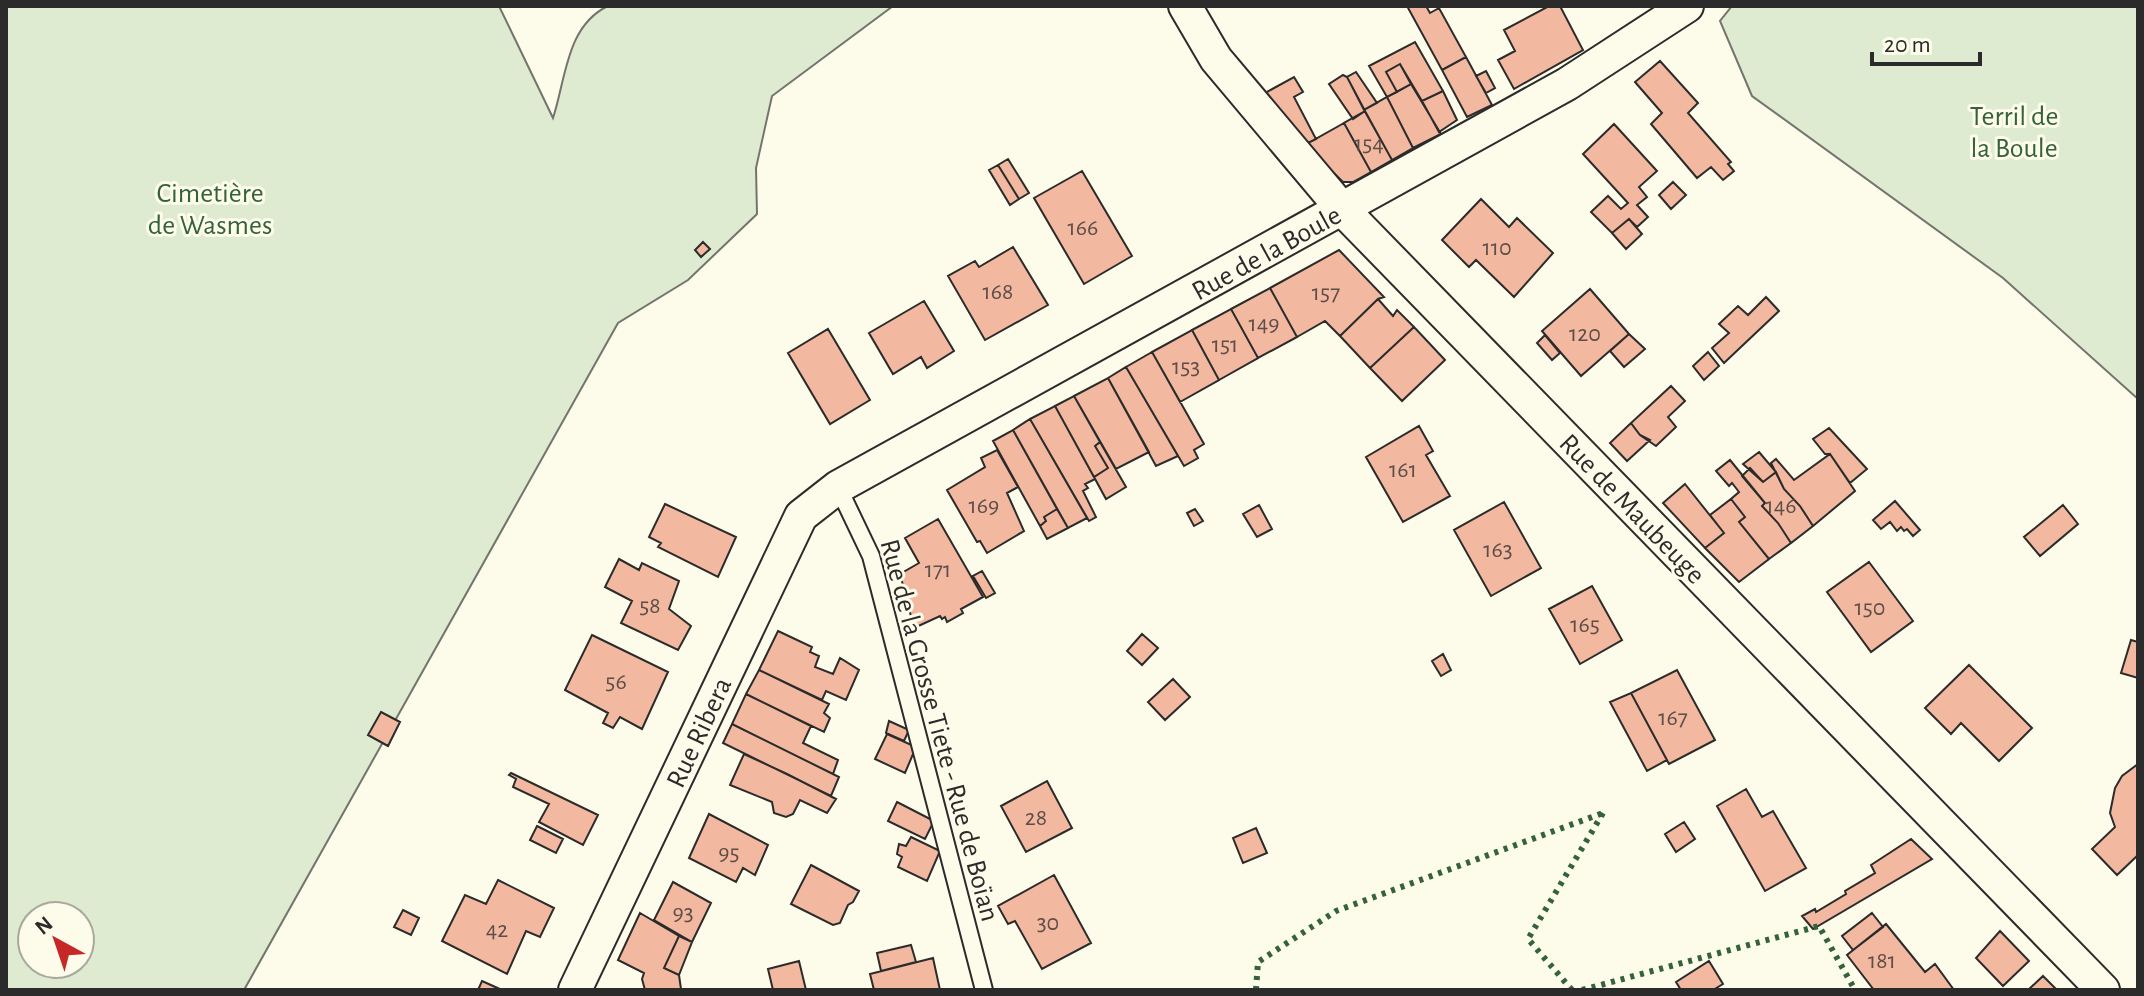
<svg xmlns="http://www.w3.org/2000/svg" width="2144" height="996" viewBox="0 0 2144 996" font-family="'Alegreya Sans',sans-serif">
  <rect width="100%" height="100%" fill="#fdfbea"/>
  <path fill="#deebd1" stroke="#74746e" stroke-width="2" fill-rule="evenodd" d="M6 6H499L553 118C566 79 566 26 608 6H893L772 96 756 168 757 214 688 280 618 323 244 990H6ZM32 916H80V964H32Z
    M1732 6H2138V399L2003 278 1752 96 1720 21Z"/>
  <path fill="#f2b8a0" stroke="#2b2b2b" stroke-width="2" d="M1407 6H1426L1430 13 1439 8 1466 57 1442 70Z
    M1549 6H1560L1583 50 1514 89 1498 60 1515 51 1504 30Z
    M1415 42 1443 91 1422 101 1400 64 1386 72 1397 92 1387 97 1369 66Z
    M1466 57 1492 105 1467 117 1442 70Z
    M1660 61 1698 103 1688 113 1731 162 1728 164 1734 171 1723 180 1711 167 1697 178 1651 124 1662 113 1635 82Z
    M1400 64 1411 84 1397 92 1386 72Z
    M1486 71 1495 88 1486 93 1476 76Z
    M1356 72 1377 103 1364 110 1347 77Z
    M1343 75 1347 77 1365 111 1353 119 1329 84Z
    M1294 77 1303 92 1294 97 1316 139 1306 144 1265 93Z
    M1411 84 1441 134 1413 148 1387 97Z
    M1443 91 1457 120 1439 132 1422 101Z
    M1387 97 1413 148 1392 160 1364 110Z
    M1365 111 1392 160 1371 172 1344 123Z
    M1344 123 1371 172 1353 182H1343L1305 145Z
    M1614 124 1657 171 1639 187 1647 197 1637 205 1648 217 1637 227 1629 219 1612 233 1591 212 1608 196 1621 209 1628 203 1583 154Z
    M1008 159 1029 193 1019 199 998 165Z
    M998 165 1019 199 1010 205 989 170Z
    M1082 171 1132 256 1084 284 1034 198Z
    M1673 182 1686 195 1671 209 1659 195Z
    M1481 199 1509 227 1517 218 1553 253 1514 297 1476 260 1469 267 1442 240Z
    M1629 219 1642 234 1626 249 1612 233Z
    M703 242 710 249 701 257 695 250Z
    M1013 247 1048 305 985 340 948 276 975 261 979 267Z
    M1339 250 1384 297 1378 299 1340 336 1325 321 1297 337 1270 288Z
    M1270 288 1297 337 1258 358 1231 309Z
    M1590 289 1629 334 1581 376 1542 331Z
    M1766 297 1779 311 1724 363 1712 348 1729 333 1719 324 1738 306 1748 315Z
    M1378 299 1393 316 1397 310 1414 327 1370 368 1340 336Z
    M924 301 954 351 927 368 921 357 893 374 869 333Z
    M1231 309 1258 358 1219 380 1192 330Z
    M1414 327 1445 360 1402 401 1370 368Z
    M828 329 870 400 830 424 788 353Z
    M1192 330 1219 380 1180 402 1152 352Z
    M1629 334 1645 349 1624 367 1610 351Z
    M1545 335 1560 353 1552 360 1537 343Z
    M1152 352 1204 444 1194 450 1198 458 1184 466 1126 367Z
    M1708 352 1719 366 1704 380 1693 366Z
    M1126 367 1178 456 1156 466 1108 378Z
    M1108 378 1149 452 1116 469 1074 396Z
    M1671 386 1685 401 1668 417 1676 427 1656 446 1640 435 1631 423Z
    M1074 396 1100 442 1095 446 1108 468 1094 477 1055 406Z
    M1055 406 1095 479 1085 484 1088 488 1083 491 1096 517 1089 521 1030 419Z
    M1030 419 1087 518 1068 528 1013 430Z
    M1631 423 1640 435 1650 440 1627 461 1610 443Z
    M1419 426 1433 451 1426 455 1450 496 1403 522 1366 457Z
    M1829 428 1867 469 1850 483 1830 454H1825L1813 439Z
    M1013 430 1057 509 1044 517 1046 521 1040 526 993 441Z
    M1100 442 1126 487 1106 499 1094 477 1108 468 1095 446Z
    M997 450 1018 487 1007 493 1024 531 987 553 980 541 977 542 947 490 985 467 981 458Z
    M1759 452 1776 472 1763 482 1743 464Z
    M1830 454 1855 491 1813 526 1800 506 1784 489 1771 463 1776 459 1794 480Z
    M1730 460 1765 503 1762 506 1778 523 1791 543 1769 559 1739 522 1745 517 1731 499 1739 492 1732 483 1729 486 1716 471Z
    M1750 468 1763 482 1776 472 1784 489 1800 506 1813 526 1791 543 1778 523 1762 506 1765 503 1742 476Z
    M1685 484 1724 533 1705 548 1663 503Z
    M1731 499 1745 517 1739 522 1769 559 1739 582 1705 548 1724 533 1710 515Z
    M1895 501 1920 530 1913 536 1907 529 1904 531 1901 527 1897 531 1890 522 1881 529 1873 520Z
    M1504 502 1541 568 1491 596 1454 530Z
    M665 504 736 537 718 577 658 547 661 543 649 537Z
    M1259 505 1272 529 1257 537 1243 514Z
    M2063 505 2078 524 2040 556 2024 537Z
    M1057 509 1068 528 1047 539 1040 526 1046 521 1044 517Z
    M1195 509 1203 521 1194 526 1187 513Z
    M938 519 983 597 961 609 963 613 947 622 945 617 942 619 940 616 914 628 900 574 919 563 905 538Z
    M619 559 639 570 642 563 679 581 669 609 691 626 678 650 621 623 632 601 605 587Z
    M1869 562 1913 621 1871 652 1827 592Z
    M982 571 995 593 986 598 973 576Z
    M1592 586 1622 640 1580 664 1549 609Z
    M778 631 812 647 810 652 819 656 815 667 833 674 840 658 859 670 846 700 826 691 822 700 759 670Z
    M1142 634 1158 648 1142 665 1127 651Z
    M592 635 668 672 642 729 620 717 613 728 603 723 608 713 565 690Z
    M2131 640 2138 642V678L2121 673Z
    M1443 654 1451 670 1441 676 1432 661Z
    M1969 665 2032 728 1999 761 1961 723 1951 734 1925 708Z
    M759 670 829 704 824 713 830 718 824 732 746 694Z
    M1677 670 1715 740 1669 764 1631 693Z
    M1173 679 1190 697 1165 720 1148 702Z
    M1631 693 1667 760 1647 771 1610 702Z
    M746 694 811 726 803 743 838 760 833 774 732 724Z
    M381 712 400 722 388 746 368 735Z
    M889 721 909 730 904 741 886 733Z
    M732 724 839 777 831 796 723 743Z
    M887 734 916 747 905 773 875 759Z
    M744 754 787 774 836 799 827 813 800 800 793 814 786 817 774 813 772 802 730 785Z
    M2138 764V855L2117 875 2092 849 2115 827 2110 813 2115 788 2122 776Z
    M511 773 598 815 583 845 539 822 549 804 513 787 516 779 509 775Z
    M1047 781 1072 828 1026 852 1001 806Z
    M1746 789 1762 817 1773 811 1806 868 1765 891 1717 806Z
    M897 802 934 821 925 839 888 821Z
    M709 814 768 845 755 875 743 868 736 882 689 858Z
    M1684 822 1695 839 1676 852 1665 834Z
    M537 826 563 839 556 853 530 840Z
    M1256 828 1267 853 1243 863 1233 838Z
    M911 837 940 851 927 881 898 867 902 857 897 854 899 844 906 846Z
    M1911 839 1932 859 1813 929 1802 916 1815 909 1816 912 1846 894 1845 891 1875 873 1871 865Z
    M811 865 859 891 853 902 848 905 840 923 833 925 791 904Z
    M1054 875 1091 943 1042 969 1015 921 1008 924 998 906Z
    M498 880 554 908 540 937 526 931 507 974 442 941 465 895 486 904Z
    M673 882 711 903 692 942 654 920Z
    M403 910 419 918 411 935 394 927Z
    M640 913 679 936 664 968 679 975 681 989 645 990 642 979 644 973 618 960Z
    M1872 913 1883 927 1853 950 1842 936Z
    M1886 924 1925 972 1935 964 1954 990H1874L1847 955Z
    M2000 931 2029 961 2003 986 1976 958Z
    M679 936 692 942 679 975 664 968Z
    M911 945 916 962 881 971 877 953Z
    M933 958 940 990H874L870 974Z
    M799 961 806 990H773L768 969Z
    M1709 961 1723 984 1713 990H1681L1676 982Z
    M2043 976 2057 990H2028Z
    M482 981 502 990H478Z"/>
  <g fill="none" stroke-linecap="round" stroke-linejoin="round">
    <defs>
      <path id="service" d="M838 487 871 556 984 990"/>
      <path id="minor" d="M1185 6 1216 59 1343 210 2103 990
        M575 990 801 516 838 487 1567 84 1687 6"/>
    </defs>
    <use href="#service" stroke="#2b2b2b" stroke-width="20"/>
    <use href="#minor" stroke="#2b2b2b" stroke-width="36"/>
    <use href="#service" stroke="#fdfbea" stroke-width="16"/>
    <use href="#minor" stroke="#fdfbea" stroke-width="32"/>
    <path stroke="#34623c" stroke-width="6" stroke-dasharray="4 6" stroke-linecap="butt" d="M1256 990 1258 962 1336 911 1603 813
      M1572 990 1528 939 1603 813
      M1582 990 1819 926 1855 990"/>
  </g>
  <g text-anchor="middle" stroke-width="6" stroke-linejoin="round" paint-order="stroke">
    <g font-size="24" fill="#5d4e48">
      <text x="1369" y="151">154</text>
      <text x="1083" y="235">166</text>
      <text x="1497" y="255">110</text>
      <text x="998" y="299">168</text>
      <text x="1326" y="300">157</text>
      <text x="1264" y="331">149</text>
      <text x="1585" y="341">120</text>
      <text x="1225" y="352">151</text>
      <text x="1186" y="374">153</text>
      <text x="1403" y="477">161</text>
      <text x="984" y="513">169</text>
      <text x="1781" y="513">146</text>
      <text x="1498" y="557">163</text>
      <text x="938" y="577">171</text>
      <text x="650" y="613">58</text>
      <text x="1870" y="615">150</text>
      <text x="1585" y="632">165</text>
      <text x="616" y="689">56</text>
      <text x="1673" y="725">167</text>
      <text x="1036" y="825">28</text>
      <text x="729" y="860">95</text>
      <text x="683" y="920">93</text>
      <text x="1048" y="930">30</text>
      <text x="497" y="937">42</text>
      <text x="1882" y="968">181</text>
    </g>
    <g font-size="28" fill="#34623c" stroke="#fdfbea">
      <text x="2014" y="125">Terril de<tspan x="2014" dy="32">la Boule</tspan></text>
      <text x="210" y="202">Cimetière<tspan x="210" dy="32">de Wasmes</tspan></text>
    </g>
    <g font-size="28" fill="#2b2b2b" stroke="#fdfbea">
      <text transform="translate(1266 252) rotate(-29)" y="10">Rue de la Boule</text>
      <text transform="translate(1633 508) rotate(46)" y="10">Rue de Maubeuge</text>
      <text transform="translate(941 730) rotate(75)" y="10">Rue de la Grosse Tiete - Rue de Boïan</text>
      <text transform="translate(698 732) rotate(-65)" y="10">Rue Ribera</text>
    </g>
  </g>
  <rect width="2144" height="996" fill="none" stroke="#2b2b2b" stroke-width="16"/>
  <g transform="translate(56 940) rotate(320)"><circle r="38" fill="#fdfbea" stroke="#a9a89e" stroke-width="2"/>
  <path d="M0-6L14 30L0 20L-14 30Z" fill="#c62828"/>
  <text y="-12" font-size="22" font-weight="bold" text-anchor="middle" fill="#2b2b2b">N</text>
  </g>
  <path d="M1872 52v12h108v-12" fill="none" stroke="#2b2b2b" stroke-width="4"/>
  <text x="1884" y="52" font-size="24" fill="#2b2b2b" stroke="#fdfbea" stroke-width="6" paint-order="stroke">20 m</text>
</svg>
